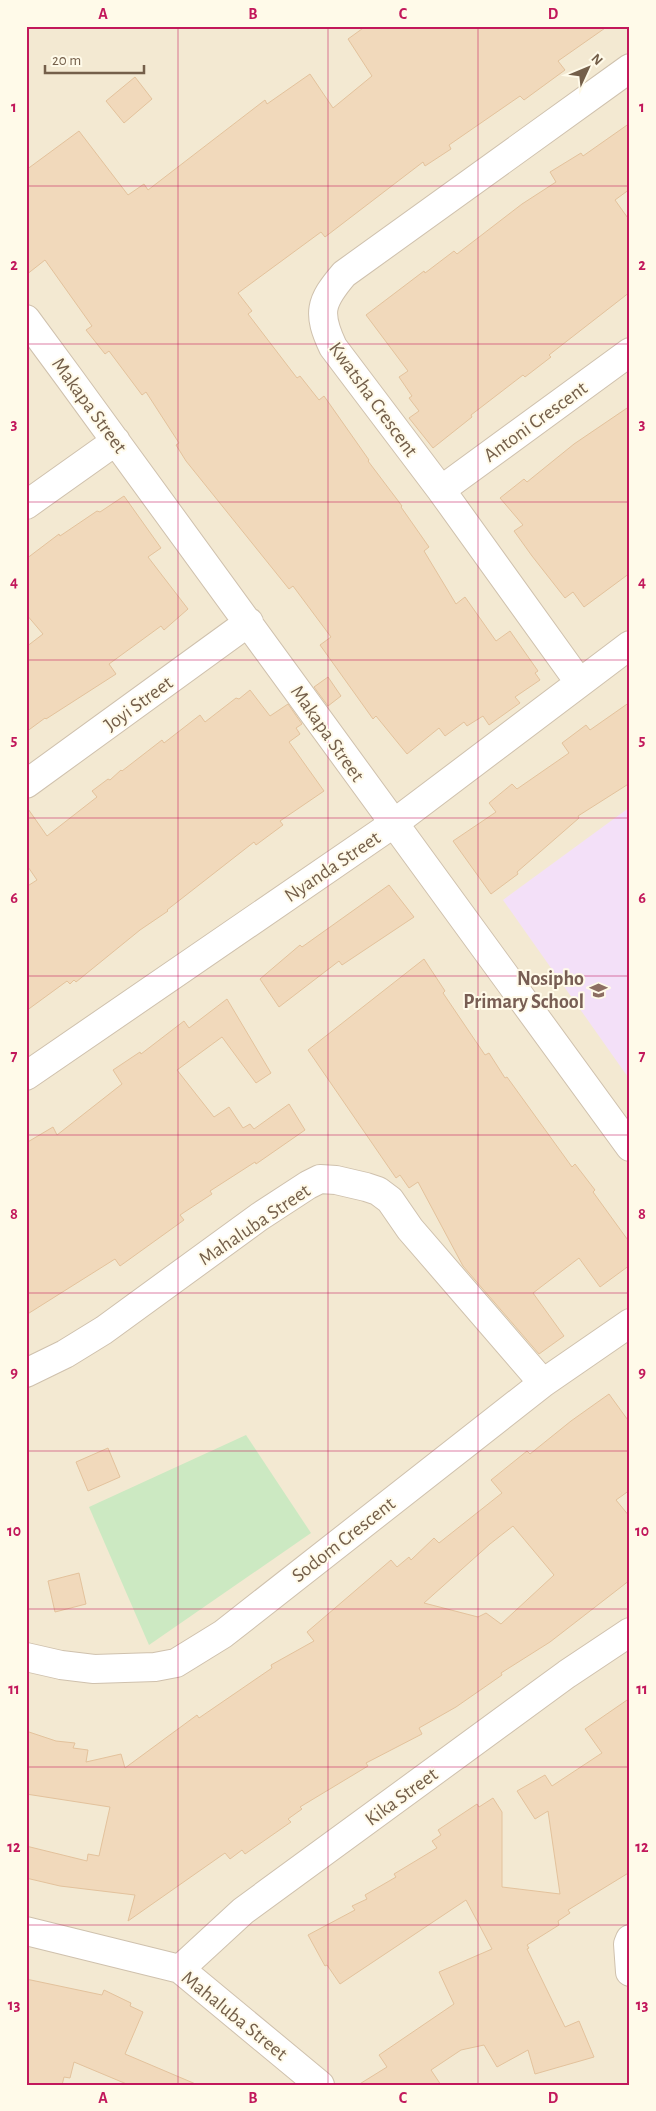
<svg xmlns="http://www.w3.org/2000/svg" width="656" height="2111" viewBox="0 0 656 2111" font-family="'Alegreya Sans',sans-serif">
  <rect width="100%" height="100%" fill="#fcf6e3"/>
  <path fill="#f3e9d2" d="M26 26H630V2085H26Z"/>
  <path fill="#f3e0f8" d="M630 807V1080L503 900Z"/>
  <path fill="#cce9c2" d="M246 1435 311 1533 149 1645 89 1507Z"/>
  <path fill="#f1d9bb" stroke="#e3c29c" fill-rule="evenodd" d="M366 26H608L558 61 565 70 524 100 520 96 449 145 451 149 425 166 423 162 325 237 321 232 238 293 252 311 248 314 297 378 300 376 319 400 324 396 369 460 368 461 402 506 401 507 429 547 424 551 456 604 465 597 496 641 510 631 538 671 535 673 540 680 515 697 520 703 489 725 483 716 467 726 464 722 445 736 439 728 407 754 376 716 373 719 320 645 331 637 293 586 289 589 186 461 176 445 179 443 146 392 142 395 109 351 105 354 86 330 92 326 45 260 26 275V170L79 131 128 195 144 184 148 190 265 100 267 104 310 74 333 108 372 76 348 39Z
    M135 77 152 99 124 123 106 101Z
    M630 123V189L615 200 630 221V292L549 355 551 357 525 377 523 375 471 415 472 417 433 448 409 418 419 411 409 398 412 396 399 377 408 371 366 315 424 271 425 273 454 251 457 254 522 204 556 182 550 172 581 153 583 156Z
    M630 406V573L584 607 573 592 565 598 532 556 514 531 523 525 500 498 524 479 527 482 574 444Z
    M124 496 161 548 148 557 188 609 164 630 161 626 109 664 116 674 46 719 45 718 26 732V647L43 634 26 614V559L59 534 60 536 97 511 100 512Z
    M328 677 341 696 328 706 314 687Z
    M250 690 270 716 288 704 302 724 296 728 300 734 289 742 324 791 280 821 283 825 256 845 254 842 167 910 168 911 140 930 76 982 74 980 70 984 67 981 26 1011V887L37 880 26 864V806L47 836 97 797 92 791 108 779 110 780 121 770 122 771 162 740 164 743 200 715 205 722 236 698 239 699Z
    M630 702V783L578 816 579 818 517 872 518 874 491 894 453 841 496 812 489 803 512 784 517 789 569 753 562 743 586 725 590 730Z
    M389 885 414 917 342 965 339 961 279 1007 260 979 300 945 302 947Z
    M424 959 445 991 443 993 485 1055 489 1053 505 1078 507 1077 572 1167 575 1164 595 1190 593 1192 630 1243V1265L600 1287 579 1258 533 1293 564 1336 539 1354 463 1266 418 1182 409 1188 400 1175 396 1178 308 1050Z
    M227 999 271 1073 256 1083 222 1037 177 1070 214 1117 229 1107 243 1128 250 1124 254 1129 289 1104 305 1130 256 1164 255 1162 210 1191 212 1194 180 1215 184 1220 120 1266 115 1259 26 1315V1143L53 1127 57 1135 122 1084 113 1070 140 1052 141 1054 184 1021 189 1028Z
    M609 1394 630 1423V1490L616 1500 630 1517V1580L550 1642 501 1673 502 1675 456 1707 419 1728 422 1734 366 1763 368 1766 300 1807 302 1809 288 1819 291 1822 245 1854 242 1850 230 1859 225 1853 128 1921 135 1895 60 1886 26 1878V1846L87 1861 88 1854 99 1856 110 1807 26 1794V1731L56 1741 75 1743 73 1748 88 1750 86 1762 121 1754 125 1768 197 1715 199 1718 272 1668 271 1665 314 1641 307 1632 391 1560 397 1567 409 1557 411 1560 434 1538 439 1543 502 1493 491 1480 527 1451 530 1454 571 1421ZM513 1526 554 1575 501 1624 486 1613 478 1617 424 1603 490 1544Z
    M108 1448 120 1477 88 1491 76 1462Z
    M79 1573 86 1604 55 1612 48 1581Z
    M630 1698V1872L568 1910 570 1913 558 1921 559 1925 527 1945 529 1948 527 1949 565 2027 579 2021 594 2057 535 2074 528 2050 497 2067 484 2045 461 2050 431 2070 441 2085H358L387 2067 379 2055 454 2004 439 1972 492 1949 466 1900 340 1984 327 1965 325 1966 308 1935 355 1910 352 1906 367 1899 365 1895 396 1877 394 1874 437 1848 432 1841 441 1835 438 1830 477 1804 479 1807 493 1798 502 1812V1887L560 1894 548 1811 535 1819 517 1791 545 1775 552 1786 602 1753 585 1729Z
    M26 1979 102 1995 104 1990 131 2003 130 2006 143 2012 125 2054 198 2085H129L74 2062 70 2078 64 2077 62 2085H26Z"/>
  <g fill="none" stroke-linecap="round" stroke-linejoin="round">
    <defs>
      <path id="street" d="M26 319C229 594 428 872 630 1147
        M441 490 630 352
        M26 505 116 441
        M579 682 441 490 333 347C317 313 320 302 344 274L630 68
        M26 784 249 622
        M26 1076 393 824 630 645
        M26 1373 65 1354 104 1330 259 1217 308 1185 320 1179 336 1180 366 1187 378 1191 390 1200 410 1229 543 1383
        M26 1657 61 1665 94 1669 155 1667 176 1663 223 1634 543 1383 630 1323
        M26 1931 180 1969 320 2085
        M630 1939 628 1944 630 1972
        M180 1969 243 1911 567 1674 630 1632"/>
    </defs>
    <use href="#street" stroke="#cfc1ad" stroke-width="30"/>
    <use href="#street" stroke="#fff" stroke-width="28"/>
  </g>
  <path fill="none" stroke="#c2185b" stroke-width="1" stroke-opacity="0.55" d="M178 26V2085M328 26V2085M478 26V2085M26 186H630M26 344H630M26 502H630M26 660H630M26 818H630M26 976H630M26 1135H630M26 1293H630M26 1451H630M26 1609H630M26 1767H630M26 1925H630"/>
  <defs>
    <symbol id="school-bare" viewBox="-9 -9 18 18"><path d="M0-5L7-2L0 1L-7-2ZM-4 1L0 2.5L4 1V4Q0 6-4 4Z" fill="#8d6e63" stroke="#fffae9" stroke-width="2.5" paint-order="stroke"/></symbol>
  </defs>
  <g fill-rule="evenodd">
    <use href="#school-bare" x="586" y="978" width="25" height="25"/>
  </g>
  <g text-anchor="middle" stroke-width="4" stroke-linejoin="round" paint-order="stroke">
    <g font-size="20" fill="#745f4a" stroke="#fffae9">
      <text transform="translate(374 399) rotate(54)" y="7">Kwatsha Crescent</text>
      <text transform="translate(90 405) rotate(54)" y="7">Makapa Street</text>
      <text transform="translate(535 421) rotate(-36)" y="7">Antoni Crescent</text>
      <text transform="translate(138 703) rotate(-36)" y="7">Joyi Street</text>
      <text transform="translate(328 733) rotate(55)" y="7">Makapa Street</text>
      <text transform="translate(332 866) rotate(-34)" y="7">Nyanda Street</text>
      <text transform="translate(254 1224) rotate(-34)" y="7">Mahaluba Street</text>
      <text transform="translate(343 1539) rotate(-38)" y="7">Sodom Crescent</text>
      <text transform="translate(401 1796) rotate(-36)" y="7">Kika Street</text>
      <text transform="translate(235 2015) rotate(39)" y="7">Mahaluba Street</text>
    </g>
    <g font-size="20" font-weight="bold" fill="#785e54" stroke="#fffae9" text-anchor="end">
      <text x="584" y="985">Nosipho<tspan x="584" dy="23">Primary School</tspan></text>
    </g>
  </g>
  <rect width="656" height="2111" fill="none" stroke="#fffae9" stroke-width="55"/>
  <g transform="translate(588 68) rotate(46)" stroke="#fffae9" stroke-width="4" paint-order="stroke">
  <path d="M0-4L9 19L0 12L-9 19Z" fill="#745f4a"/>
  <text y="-8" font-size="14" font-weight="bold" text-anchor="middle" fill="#745f4a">N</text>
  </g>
  <path d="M45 65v8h99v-8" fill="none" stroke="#745f4a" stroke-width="2.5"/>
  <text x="52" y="65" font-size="15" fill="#745f4a" stroke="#fffae9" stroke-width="4" paint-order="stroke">20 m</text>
  <rect x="28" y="28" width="600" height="2056" fill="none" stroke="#c2185b" stroke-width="2"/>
  <g font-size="16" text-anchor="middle" font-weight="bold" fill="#c2185b">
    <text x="103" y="19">A</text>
    <text x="253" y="19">B</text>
    <text x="403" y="19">C</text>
    <text x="553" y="19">D</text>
    <text x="14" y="112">1</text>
    <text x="642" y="112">1</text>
    <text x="14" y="270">2</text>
    <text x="642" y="270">2</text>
    <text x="14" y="429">3</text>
    <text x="642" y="429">3</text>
    <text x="14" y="587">4</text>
    <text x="642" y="587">4</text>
    <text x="14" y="745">5</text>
    <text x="642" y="745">5</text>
    <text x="14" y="903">6</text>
    <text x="642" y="903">6</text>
    <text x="14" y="1061">7</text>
    <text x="642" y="1061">7</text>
    <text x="14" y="1219">8</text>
    <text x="642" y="1219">8</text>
    <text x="14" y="1377">9</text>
    <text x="642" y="1377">9</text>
    <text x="14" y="1536">10</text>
    <text x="642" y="1536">10</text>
    <text x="14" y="1694">11</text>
    <text x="642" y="1694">11</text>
    <text x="14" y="1852">12</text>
    <text x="642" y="1852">12</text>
    <text x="14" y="2010">13</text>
    <text x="642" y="2010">13</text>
    <text x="103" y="2103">A</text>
    <text x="253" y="2103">B</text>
    <text x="403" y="2103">C</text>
    <text x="553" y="2103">D</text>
  </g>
</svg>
